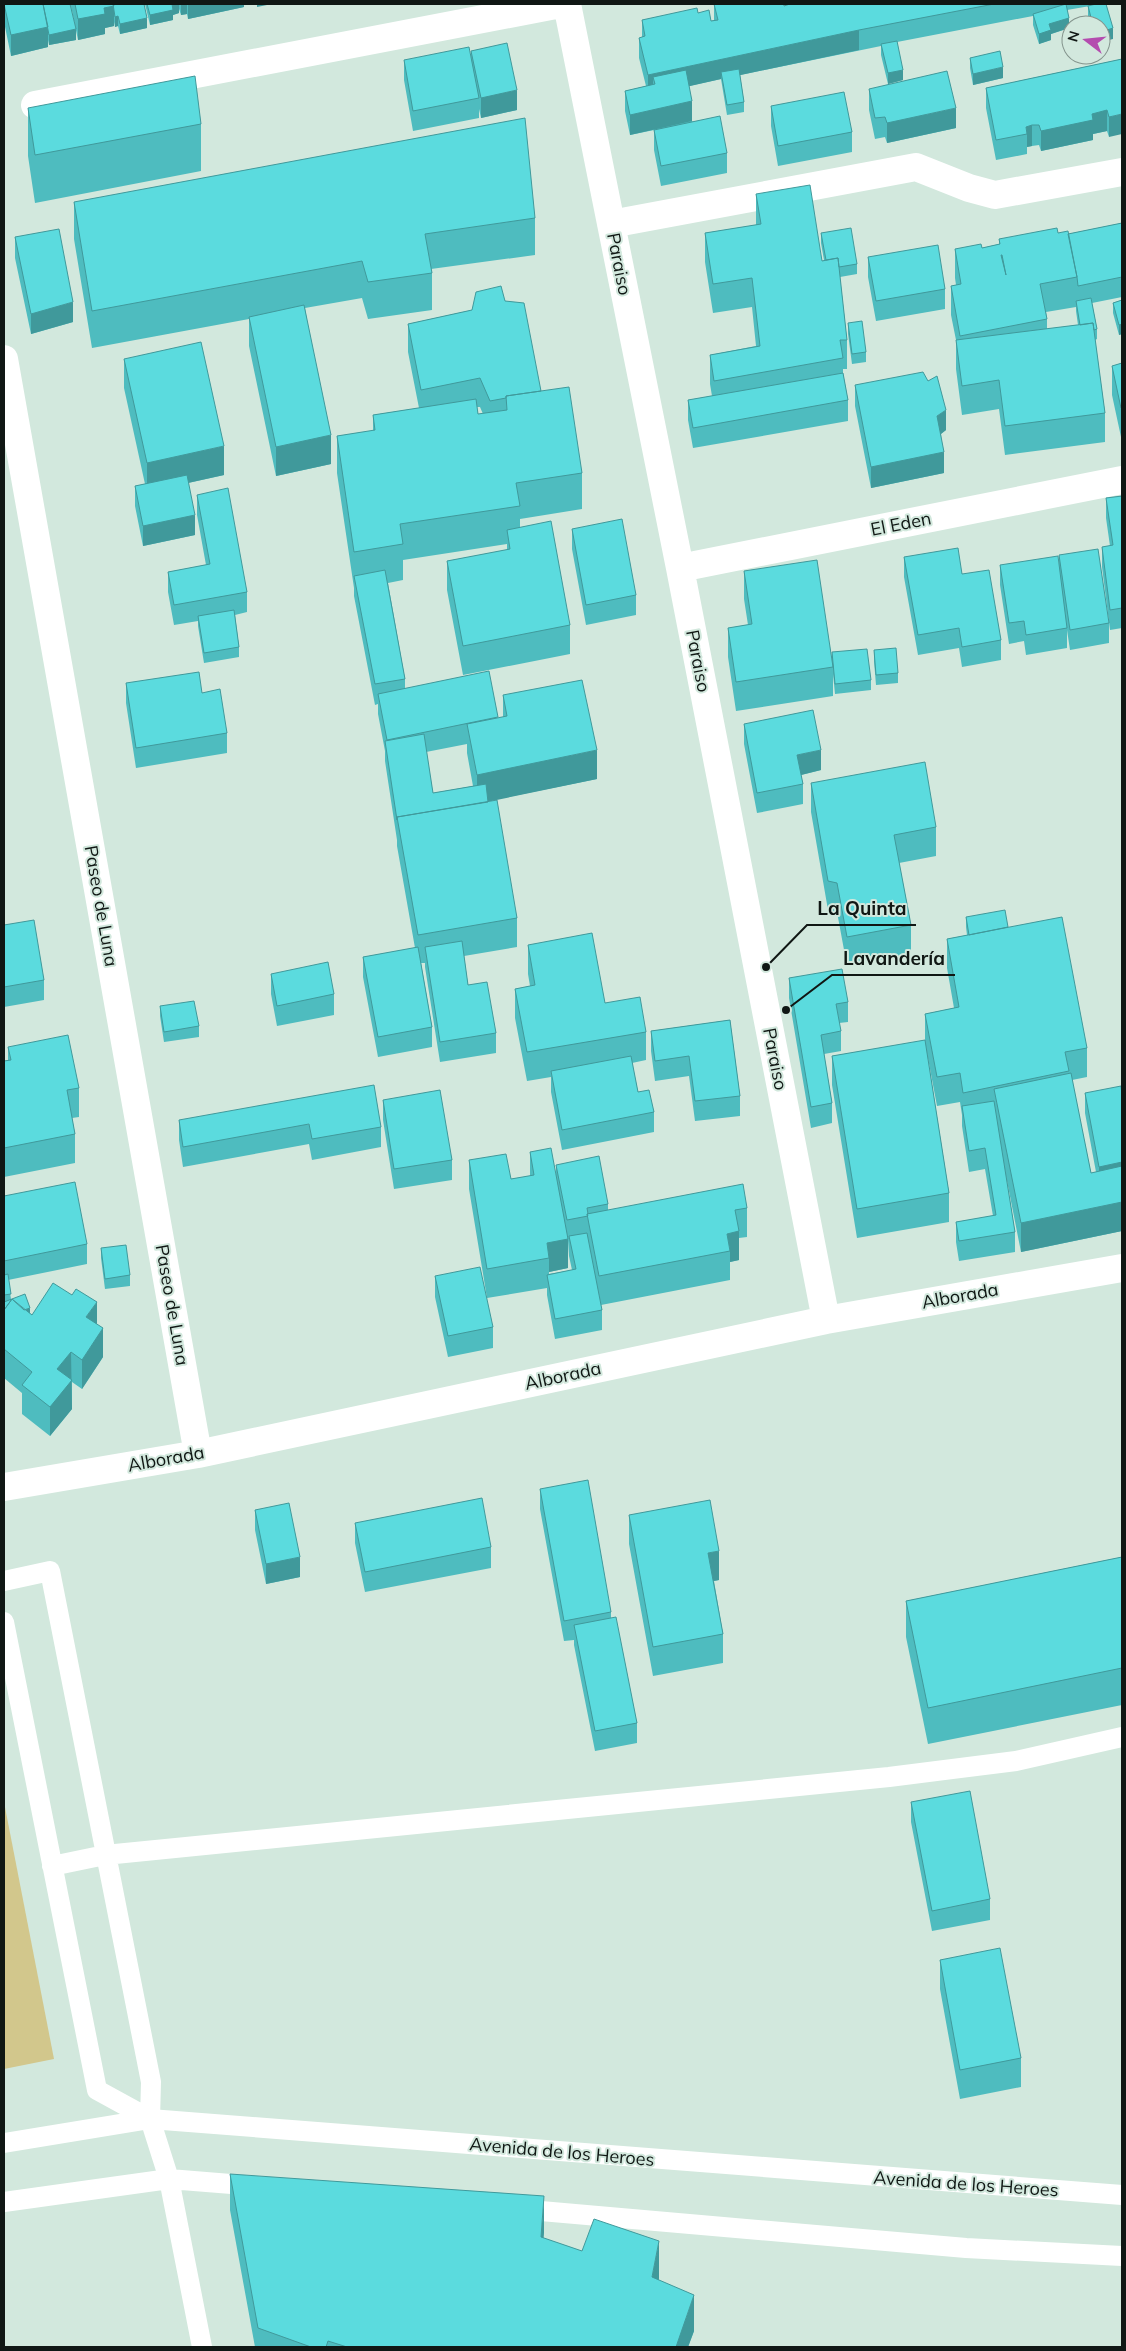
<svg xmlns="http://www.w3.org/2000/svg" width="1126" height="2351" viewBox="0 0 1126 2351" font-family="Mulish,sans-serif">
  <rect width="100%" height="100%" fill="#d2e8dd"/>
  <path fill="#d2c78c" d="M4 1802 54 2059 4 2069Z"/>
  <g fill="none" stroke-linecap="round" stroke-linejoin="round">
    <path stroke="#fff" stroke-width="20" d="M4 1581 50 1571 151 2082 150 2119 169 2179 202 2347
      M4 1622 97 2090 150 2119
      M52 1866 105 1855 889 1777 1016 1761 1122 1737
      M4 2143 150 2119 1122 2195
      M4 2202 169 2179 257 2186
      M518 2209 966 2248 1122 2256"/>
    <path stroke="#fff" stroke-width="28" d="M567 4 680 568 826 1320
      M35 105 561 4
      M611 224 916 167 969 188 995 195 1122 172
      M4 359 198 1454
      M680 568 1122 480
      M4 1487 198 1454 826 1320 1122 1268"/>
  </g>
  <path fill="#4ebcbf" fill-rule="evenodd" d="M4 4H144L147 28 120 34 118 26 115 27 114 22V26L105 28V34L78 40 71 6 76 40 49 45 48 40V47L11 56 4 22Z
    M145 4H244V7L188 19 187 14 181 15 179 9V13L173 15V20L150 25Z
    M714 4 784 6 787 5V4H1106L1113 39 1101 25H1090L1088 17V6H1090L1067 10 1069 28 1051 34V40L1039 44 1033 25V16L897 42 903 80 888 84 881 55V46L740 75 744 102V112L727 115 721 79 689 86 692 121 727 153V173L661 186 654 150V130L630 135 625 111V91L646 86 639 58V38L642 37V20L698 13 711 21 714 20Z
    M471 51 517 110 481 118 479 109V118L413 131 404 80V60L471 57Z
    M970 58 1003 78 973 85 970 68Z
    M1122 59 1109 137 1107 131 1093 134V140L1041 151 1039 145 1032 146 1027 147V154L996 160 986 108V88Z
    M869 89 956 128 887 143 885 137 875 139 869 110Z
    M771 106 852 132V152L778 166 771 126Z
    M28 108 201 124V171L35 203 28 156Z
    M756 194 822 261 824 260 821 243V233L857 264V274L840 277 847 340V369H843V373L848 400V421L693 448 688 420V400L712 396 710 384V355L756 346 752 307 713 313 705 262V233L756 225Z
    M74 202 535 218V255L431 269 432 273V310L368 319 362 298 305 308 331 464 276 476 249 346V319L92 348 74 239Z
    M1122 223V297L1092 303 1097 329V339L1095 340 1105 413V442L1005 455 999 409 962 415 956 369V340L951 315V286L956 285 955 278V249L982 248 999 244V239L1058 233 1068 234ZM1076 307V311L1078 325 1047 329V319L1046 312Z
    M15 237 73 322 31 334 15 258Z
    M868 257 945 289V309L876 321 868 277Z
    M1122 300V334L1119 335 1113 313V303Z
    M505 301 541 391 582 473V509L520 519V527L570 625V654L463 675 447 590V561L507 550V544L403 560V580L388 583 405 679V688L498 718 503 717V695L597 779 488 801 517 918V947L464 956 468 985 496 1033V1053L440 1062 425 967V963H421L432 1027V1047L378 1057 363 977V957L415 948 397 846V840L385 761V751L378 714V704L375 705 354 596V588L337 473V436L373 431V415L419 408 408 352V324L472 310ZM477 407H480L483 414H478ZM467 744V753L473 786 433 793 426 752Z
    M848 323 866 352V362L852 364 848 334Z
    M124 359 224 475 188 483 195 535 143 546 135 506V486L145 484 124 388Z
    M1122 363 1121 437 1112 395V366Z
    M855 385 946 430 941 434 944 473 871 488 855 406Z
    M197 495 247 592V612L235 615 239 647V657L204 663 198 626V621L174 625 168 592V572L206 565 197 515Z
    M1122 496V628L1110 630 1102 567V547L1110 546 1106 518V498Z
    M572 529 636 595V615L586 625 572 549Z
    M1059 555 1109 623V643L1070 650 1067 630V648L1026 655 1024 641 1009 644 1000 585V565L1059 568Z
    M904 557 962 574 1001 640V660L962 667 959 648 918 655 904 577Z
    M744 571 832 660V652L871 680V690L835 694 833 674V696L736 711 728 657V628L748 625 744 599Z
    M874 650 898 673V683L876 685 874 661Z
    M126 683 202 693 227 733V753L136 768 126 703Z
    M744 724 821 770 801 775 803 784V804L757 813 744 744Z
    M811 783 936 827V856L899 863 911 925V954L847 966 837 912 828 910 811 812Z
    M966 917 1008 927 1087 1048V1077L1072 1080 1091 1173 1096 1172 1085 1113V1093L1122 1095V1231L1021 1252 1006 1176 1015 1232V1252L959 1261 956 1242V1222L993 1216 985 1169 969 1172 962 1126V1115L960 1102 937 1106 927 1053 949 1193V1222L857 1238 832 1085V1056L925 1041V1014L954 1008 947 968V939L967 935 966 927Z
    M4 925 44 980V1000L4 1007Z
    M528 945 605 1003 646 1032V1060L632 1063 638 1092 654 1112V1132L562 1150 551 1092V1077L527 1081 515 1018V989L530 986 528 974Z
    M271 974 334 994V1015L277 1026 271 994Z
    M789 978 848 1002V1022L839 1023 841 1031V1051L824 1054 832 1103V1123L811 1128 789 998Z
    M160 1006 199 1026V1037L164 1042 160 1016Z
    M730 1020 740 1096V1116L695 1121 689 1076 655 1081 651 1051V1031Z
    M8 1047 79 1088V1117L72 1118 75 1134V1163L4 1177V1061L8 1060Z
    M383 1100 452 1160V1180L394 1189 383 1120Z
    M179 1120 381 1127V1147L312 1160 309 1144 183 1167 179 1140Z
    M530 1152 556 1175V1165L608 1204V1210L747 1208V1237L739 1238V1260L730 1262V1280L601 1305 602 1310V1330L555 1339 547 1295V1288L487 1298 469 1189V1160L511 1179 530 1176ZM568 1240 569 1256 572 1270 549 1274V1272L568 1268Z
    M4 1196 87 1244V1264L8 1280 11 1299 32 1315 97 1324 103 1357 82 1389 72 1382V1409L50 1436 22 1414V1393L4 1378Z
    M101 1248 130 1275V1286L105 1289 101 1258Z
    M435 1276 493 1327V1348L448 1357 435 1297Z
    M540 1489 611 1612V1617L637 1723V1743L595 1751 574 1645V1640L564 1641 540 1509Z
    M255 1510 300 1577 266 1584 255 1530Z
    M629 1515 719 1580 714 1581 723 1634V1663L653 1676 629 1544Z
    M355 1523 491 1547V1568L365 1592 355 1543Z
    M1122 1557V1705L928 1744 906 1637V1601Z
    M911 1802 990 1899V1920L932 1931 911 1822Z
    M940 1960 1021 2058V2087L960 2099 940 1989Z
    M230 2174 544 2232 543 2238 659 2278V2280L694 2331 688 2347H255L230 2210Z"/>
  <path fill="#40999b" d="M172 4H179V13L173 15V20L150 25V15Z
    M181 4H187V14L181 15Z
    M188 4H244V7L188 19Z
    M257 4H272L257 7Z
    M114 6V26L105 28V34L78 40V19L104 8Z
    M118 16V26L115 27V17Z
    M147 18V28L120 34V24Z
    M1069 18V28L1051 34V40L1039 44V34L1049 24Z
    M48 27V47L11 56V35Z
    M1113 28V39L1101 42V32Z
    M76 29V40L49 45V35Z
    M859 30V50L722 79 721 72V79L655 94V84L653 77V94L648 95V75Z
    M1003 67V78L973 85V74Z
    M903 70V80L888 84V73Z
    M517 90V110L481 118V98Z
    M692 101V121L630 135V115Z
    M956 108V128L887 143V123Z
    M1107 110V131L1093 134V140L1041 151V131L1092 114Z
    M1122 114V134L1109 137V117Z
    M1032 125V146L1027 147V134L1026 127Z
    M73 302V322L31 334V314Z
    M1122 324V334L1119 335V325Z
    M1121 408H1122V437H1121Z
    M946 410V430L937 437V416Z
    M331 435V464L276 476V447Z
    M224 446V475L147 492V463Z
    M944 452V473L871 488V467Z
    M195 515V535L143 546V526Z
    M597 750V779L477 804V775Z
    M821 750V770L797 776V755Z
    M1122 1162V1182L1099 1187V1167Z
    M1122 1202V1231L1021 1252V1223Z
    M739 1231V1260L730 1262V1251L727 1234Z
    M568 1239V1268L549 1272V1258L547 1243Z
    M97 1302V1331L86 1317Z
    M30 1308V1318L4 1317Z
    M103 1328V1357L82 1389V1360Z
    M71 1352 72 1409 50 1436V1407L57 1369Z
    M719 1551V1580L708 1582V1553Z
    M300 1557V1577L266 1584V1564Z
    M544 2196V2232L541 2274V2237Z
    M659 2241V2278L652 2314V2277Z
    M694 2295V2331L688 2347H676Z"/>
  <path fill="#5bdbde" stroke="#40999b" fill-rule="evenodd" d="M4 4H43L48 27 11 35Z
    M43 4H70L76 29 49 35Z
    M75 4H113L114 6 104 8 105 14 78 19Z
    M113 4H144L147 18 120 24 118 16 115 17Z
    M147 4H175H172L173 10 150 15Z
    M714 4H784V6L790 4H994L859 30 648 75 639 38 645 36 642 20 697 8 698 13 709 10 711 21 718 20Z
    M1066 4 1069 18 1049 24 1051 30 1039 34 1033 14Z
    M1096 4H1106L1113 28 1101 32V25H1093L1088 6Z
    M897 41 903 70 888 73 881 44Z
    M507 43 517 90 481 98 471 51Z
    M469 47 479 98 413 111 404 60Z
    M1000 51 1003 67 973 74 970 58Z
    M1122 59V114L1109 117 1107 110 1092 114 1093 120 1041 131 1039 125H1032L1026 127 1027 134 996 140 986 88Z
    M739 69 744 102 727 105 721 72Z
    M686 70 692 101 630 115 625 91 655 84 653 77Z
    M947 71 956 108 887 123 885 117 875 118 869 89Z
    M195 76 201 124 35 155 28 108Z
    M844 92 852 132 778 146 771 106Z
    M720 116 727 153 661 166 654 130Z
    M525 118 535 218 425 234 432 273 368 282 362 261 92 311 74 202Z
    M810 185 822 261 838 258 847 340H840L843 358 714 381 710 355 760 346 752 278 713 284 705 233 761 224 756 194Z
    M1122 223V277L1078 286 1077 277 1068 234Z
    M851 228 857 264 839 267 838 258 826 260 821 233Z
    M1057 228 1058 233 1068 231 1077 277 1040 284 1047 319 960 336 951 286 961 284 955 249 981 244 982 248 1000 244 999 239ZM1001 255H1002L1006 275Z
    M59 229 73 302 31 314 15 237Z
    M938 245 945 289 876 301 868 257Z
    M501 286 505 301 524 303 541 391 506 396V398L490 401 480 378 421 390 408 324 472 310 476 292Z
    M1091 298 1097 329 1094 330 1093 323 1080 325 1076 301Z
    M1122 300V324L1119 325 1113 303Z
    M304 305 331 435 276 447 249 317Z
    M862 321 866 352 852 354 848 323Z
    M1093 323 1105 413 1005 426 999 380 962 386 956 340Z
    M201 342 224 446 147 463 124 359Z
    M1122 363V408H1121L1112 366Z
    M923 372 928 381 937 376 946 410 937 416 944 452 871 467 855 385Z
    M843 373 848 400 693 428 688 400Z
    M569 387 582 473 516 483 520 506 400 524 403 544 354 552 337 436 375 430 373 415 476 399 478 414 507 410 506 396Z
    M187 475 195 515 143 526 135 486Z
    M228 488 247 592 174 605 168 572 210 564 197 495Z
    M1122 496V608L1110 610 1102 547 1113 545 1106 498Z
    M622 519 636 595 586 605 572 529Z
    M551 521 570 625 463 646 447 561 510 549 507 530Z
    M958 548 962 574 989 570 1001 640 962 647 959 628 918 635 904 557Z
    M1098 549 1109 623 1070 630 1059 555Z
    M1058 556 1067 628 1026 635 1024 621 1009 623 1000 565Z
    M817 560 833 667 736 682 728 628 752 624 744 571Z
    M385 570 405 679 375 684 354 576Z
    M234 610 239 647 204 653 198 616Z
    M896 648 898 673 876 675 874 650Z
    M867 649 871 680 835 684 832 652Z
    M489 671 498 717 387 740 378 694Z
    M199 672 202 693 220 689 227 733 136 748 126 683Z
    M582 680 597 750 477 775 467 724 507 716 503 695Z
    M813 710 821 750 797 755 803 784 757 793 744 724Z
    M424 734 433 793 486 784 488 802 397 817V820L385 741Z
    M925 762 936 827 894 835 911 925 847 937 837 883 828 881 811 783Z
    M497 800 517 918 418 935 397 817Z
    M1005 910 1008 927 969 935 966 917Z
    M1062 917 1087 1048 1065 1052 1069 1071 963 1093 960 1073 937 1077 925 1014 959 1007 947 939Z
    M34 920 44 980 4 987V925Z
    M592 933 605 1003 640 997 646 1032 527 1052 515 989 535 985 528 945Z
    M462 941 468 985 487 982 496 1033 440 1042 425 947Z
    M418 947 432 1027 378 1037 363 957Z
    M328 962 334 994 277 1006 271 974Z
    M842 969 848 1002 836 1004 841 1031 821 1035 832 1103 811 1107 789 978Z
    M194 1001 199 1026 164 1032 160 1006Z
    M730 1020 740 1096 695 1101 689 1056 655 1061 651 1031Z
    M68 1035 79 1088 67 1090 75 1134 4 1148V1061L11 1060 8 1047Z
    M925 1040 949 1193 857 1209 832 1056Z
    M631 1056 638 1092 649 1090 654 1112 562 1130 551 1071Z
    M1071 1073 1091 1173 1122 1166V1202L1021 1223 994 1089Z
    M374 1085 381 1127 312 1139 309 1124 183 1147 179 1120Z
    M1121 1086 1122 1095V1162L1099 1167 1085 1093Z
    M440 1090 452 1160 394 1169 383 1100Z
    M994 1101 1015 1232 959 1241 956 1222 996 1215 985 1148 969 1151 962 1106Z
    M551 1148 568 1239 547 1243 549 1258 487 1269 469 1160 506 1154 511 1179 534 1175 530 1152Z
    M599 1156 608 1204 587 1208 588 1214H587L588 1216 567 1220 556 1165Z
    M75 1182 87 1244 4 1261V1196Z
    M743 1184 747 1208 735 1210 739 1231 727 1234 730 1251 599 1276 587 1214Z
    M587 1233 602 1310 555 1319 547 1275 576 1269 569 1236Z
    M126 1245 130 1275 105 1279 101 1248Z
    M480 1267 493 1327 448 1336 435 1276Z
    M8 1274 11 1294 4 1295V1275Z
    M53 1283 72 1295 76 1289 97 1302 86 1317 103 1328 82 1360 71 1352 57 1369 72 1380 50 1407 22 1385 32 1372 4 1349V1310L12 1299 32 1315Z
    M25 1294 30 1308 24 1310 12 1299 4 1310V1302Z
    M588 1480 611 1612 564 1621 540 1489Z
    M482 1498 491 1547 365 1572 355 1523Z
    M710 1500 719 1551 708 1553 723 1634 653 1647 629 1515Z
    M289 1503 300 1557 266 1564 255 1510Z
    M1122 1557V1668L928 1708 906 1601Z
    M616 1617 637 1723 595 1731 574 1625Z
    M970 1791 990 1899 932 1911 911 1802Z
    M1000 1948 1021 2058 960 2070 940 1960Z
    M230 2174 544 2196 541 2237 582 2251 594 2219 659 2241 652 2277 694 2295 676 2347H347L328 2341 326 2347H311L258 2328Z"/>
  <g text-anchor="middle" stroke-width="4" stroke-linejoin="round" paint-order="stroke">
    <g font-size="18" fill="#101714" stroke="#d2e8dd">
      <text transform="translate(619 264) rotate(79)" y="6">Paraiso</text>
      <text transform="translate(901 524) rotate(-11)" y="6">El Eden</text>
      <text transform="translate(698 661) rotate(79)" y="6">Paraiso</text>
      <text transform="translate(101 906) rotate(80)" y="6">Paseo de Luna</text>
      <text transform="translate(775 1059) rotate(79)" y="6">Paraiso</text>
      <text transform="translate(960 1296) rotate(-10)" y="6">Alborada</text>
      <text transform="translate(172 1305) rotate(80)" y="6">Paseo de Luna</text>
      <text transform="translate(563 1376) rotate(-12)" y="6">Alborada</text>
      <text transform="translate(166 1459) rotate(-10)" y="6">Alborada</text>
      <text transform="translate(562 2152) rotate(5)" y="6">Avenida de los Heroes</text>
      <text transform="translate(966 2184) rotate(4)" y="6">Avenida de los Heroes</text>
    </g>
  </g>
  <path fill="none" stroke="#101714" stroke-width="2" d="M766 967L807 925H916M786 1010L832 975H955"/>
  <g fill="#101714" stroke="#d2e8dd" stroke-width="2">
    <circle cx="766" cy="967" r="5"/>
    <circle cx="786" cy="1010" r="5"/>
  </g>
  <g font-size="19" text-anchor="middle" font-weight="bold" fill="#101714" stroke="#d2e8dd" stroke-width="4" stroke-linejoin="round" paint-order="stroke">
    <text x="862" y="915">La Quinta</text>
    <text x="894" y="965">Lavandería</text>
  </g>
  <rect width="1126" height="2351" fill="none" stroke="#101714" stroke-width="10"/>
  <g transform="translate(1086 40) rotate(286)"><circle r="24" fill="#d2e8dd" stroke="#84948d"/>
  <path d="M0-4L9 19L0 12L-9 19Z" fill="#b44caf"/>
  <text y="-8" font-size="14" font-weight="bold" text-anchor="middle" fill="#101714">N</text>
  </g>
</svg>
